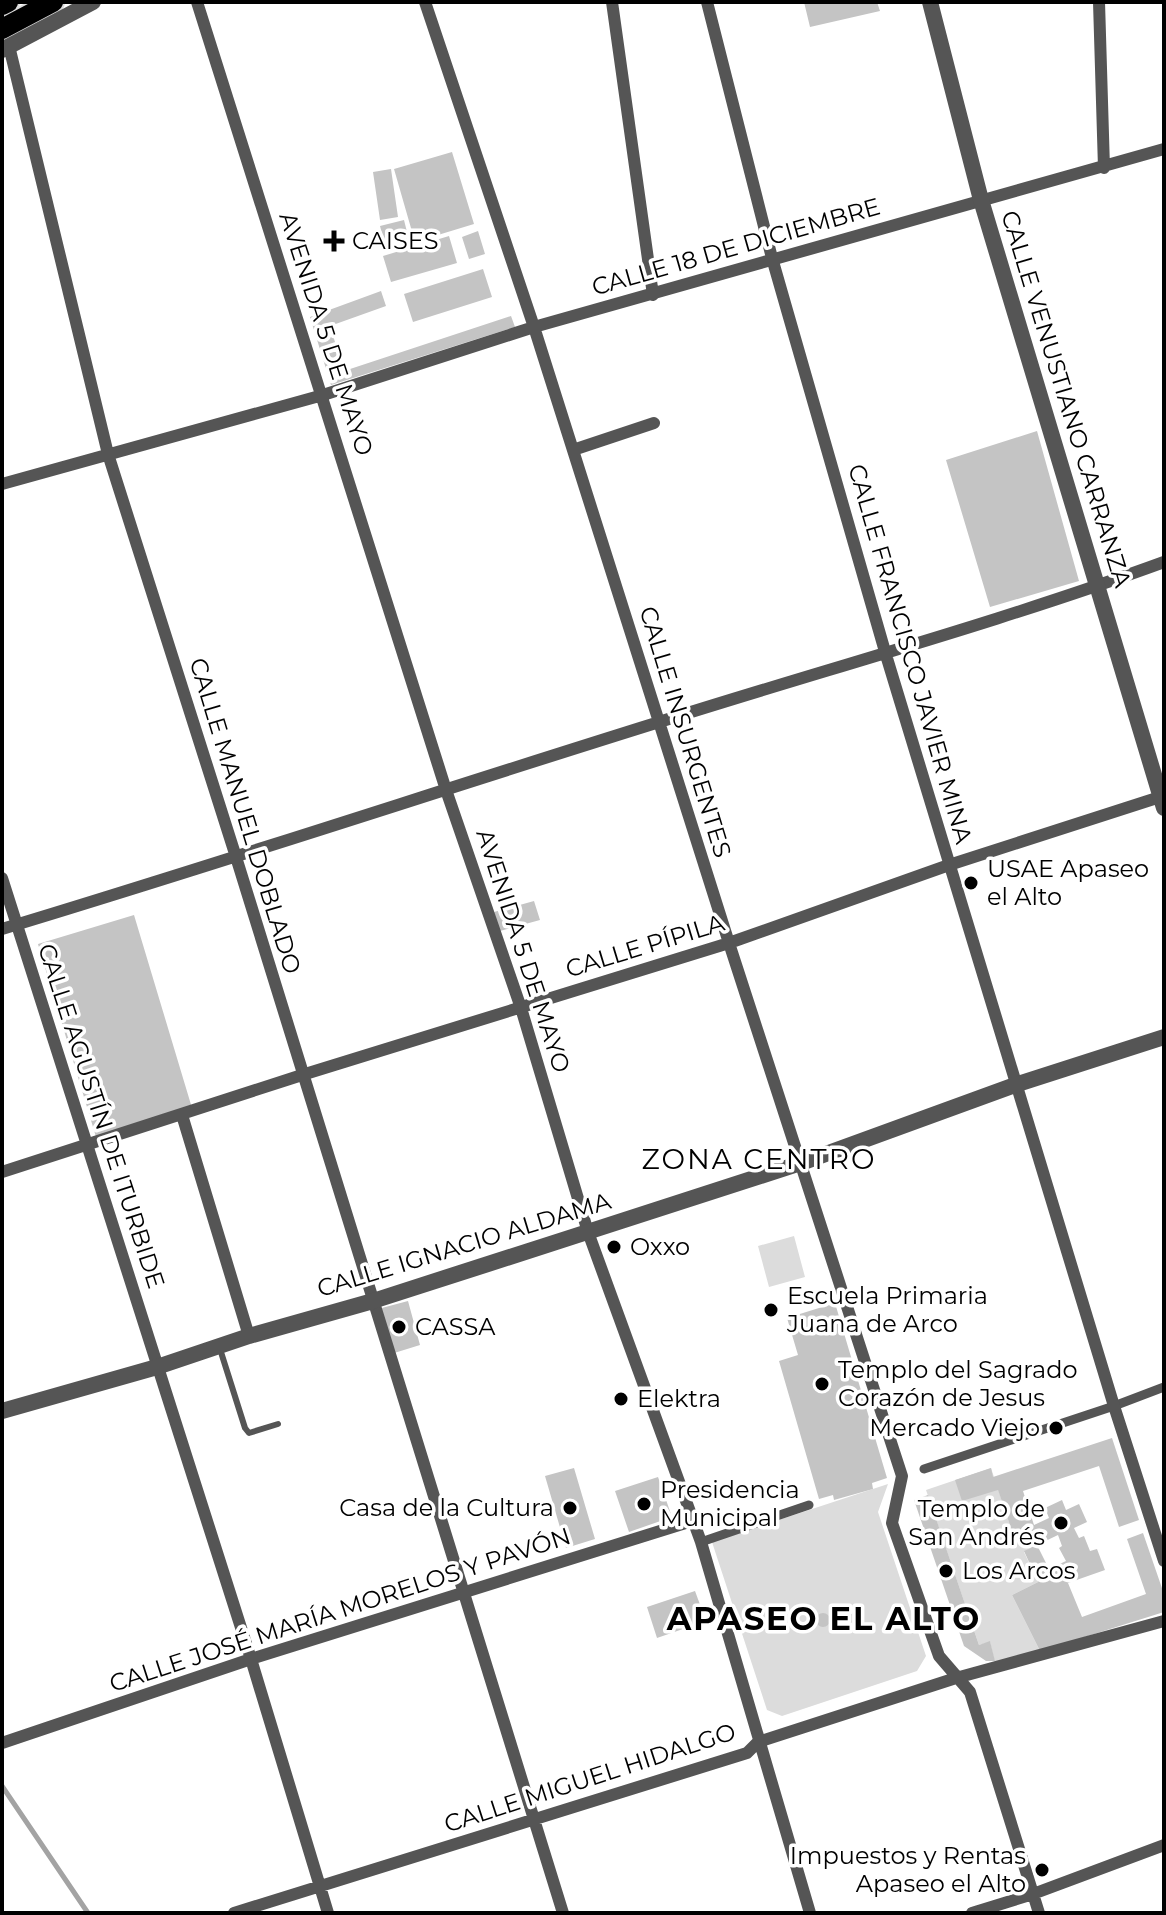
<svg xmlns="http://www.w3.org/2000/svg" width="1166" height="1915" viewBox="0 0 1166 1915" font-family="Montserrat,sans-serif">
  <rect width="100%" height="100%" fill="#fff"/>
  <path fill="#dcdcdc" d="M794 1236 805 1277 769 1287 758 1246Z
    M991 1468 1013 1534 1034 1525 1042 1543 1024 1552 1038 1582 1012 1595 1040 1651 996 1667 990 1642 979 1645 926 1490Z
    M888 1484 878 1512 926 1656 917 1671 782 1716 767 1710 712 1542Z"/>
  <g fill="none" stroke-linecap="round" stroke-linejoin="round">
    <path stroke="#a3a3a3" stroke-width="5" d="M2 1786 88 1913"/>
  </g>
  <path fill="#c4c4c4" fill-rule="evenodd" d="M804 2H877L880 11 810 27Z
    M452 152 474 224 415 242 394 169Z
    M391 169 398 217 380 220 373 172Z
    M404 220 410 244 386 250 380 226Z
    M478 231 485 254 469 259 462 237Z
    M449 236 457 263 391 282 383 256Z
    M483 269 492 297 413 322 404 294Z
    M381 291 386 306 330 326 344 371 511 316 515 327 331 385 310 317Z
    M1037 431 1079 581 990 607 946 460Z
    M534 901 540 920 500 931 494 912Z
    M134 915 192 1108 96 1137 38 944Z
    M408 1301 420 1345 391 1354 378 1309Z
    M835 1303 887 1478 872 1483 873 1489 834 1500 833 1495 819 1499 779 1361 798 1355 787 1318Z
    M1112 1438 1139 1520 1119 1527 1099 1466 1023 1491 1034 1525 1049 1518 1045 1508 1062 1500 1066 1510 1079 1504 1087 1522 1074 1528 1079 1538 1084 1536 1090 1551 1097 1549 1105 1570 1068 1583 1082 1617 1146 1594 1127 1539 1143 1533 1164 1594V1612L1040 1651 1012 1595 1038 1582 1024 1551 1031 1548 1023 1530 1013 1534 998 1490 962 1501 955 1480 991 1468 993 1477ZM1058 1535 1062 1546 1059 1548 1066 1561 1049 1569 1037 1545Z
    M574 1468 595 1539 566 1548 545 1476Z
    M658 1477 672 1517 629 1532 615 1491Z
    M928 1495 979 1645 990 1641 995 1661H986L964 1646 914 1500Z
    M695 1591 706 1621 657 1638 647 1607Z
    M816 1620a7 7 0 1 1 14 0a7 7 0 1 1-14 0Z"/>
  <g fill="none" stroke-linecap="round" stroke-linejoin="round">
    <defs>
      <path id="trunk" d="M2 5 8 2
        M2 29 53 2"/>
    </defs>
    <use href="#trunk" stroke="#dbdbdb" stroke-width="24"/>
    <path stroke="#555" stroke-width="6" d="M220 1349 245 1428 249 1433 278 1424"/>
    <path stroke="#555" stroke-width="9" d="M924 1469 1114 1406 1164 1387
      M701 1542 809 1505"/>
    <path stroke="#555" stroke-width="12" d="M197 2 446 790 521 1008 588 1232 701 1542 810 1913
      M425 2 534 327 729 943 902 1476 892 1523 939 1656 970 1692 1039 1913
      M612 2 653 295
      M707 2 772 258 886 655 1114 1406 1164 1561
      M1099 2 1104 168
      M9 46 108 454 236 857 563 1913
      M573 450 654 423
      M2 484 323 395 534 327 1164 149
      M2 878 251 1659 328 1913
      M2 929C221 863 438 791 656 723 826 669 997 623 1164 562
      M182 1115 249 1336
      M2 1172 302 1075 729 943 949 865 1160 797
      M2 1743 251 1659 692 1521
      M234 1913 747 1753 758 1742 956 1678 1164 1621
      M972 1913 1033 1894 1164 1845"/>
    <path stroke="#555" stroke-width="16" d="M930 2 981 200 1164 808
      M2 50 93 2
      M2 1411 157 1367 249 1336 373 1301 575 1236 801 1163 1015 1085 1164 1037"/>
    <use href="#trunk" stroke="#000" stroke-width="20"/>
  </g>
  <g fill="#000" stroke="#fff" stroke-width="3">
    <path d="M330 229h8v8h8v8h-8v8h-8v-8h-8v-8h8z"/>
    <circle cx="971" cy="883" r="8"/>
    <circle cx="614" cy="1247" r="8"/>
    <circle cx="771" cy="1310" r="8"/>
    <circle cx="399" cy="1327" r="8"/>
    <circle cx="822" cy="1384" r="8"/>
    <circle cx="621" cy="1399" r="8"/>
    <circle cx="1056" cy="1428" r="8"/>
    <circle cx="644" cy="1504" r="8"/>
    <circle cx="570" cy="1508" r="8"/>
    <circle cx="1061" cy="1523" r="8"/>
    <circle cx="946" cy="1571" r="8"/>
    <circle cx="1042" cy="1870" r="8"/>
  </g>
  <g text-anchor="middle" stroke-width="7" stroke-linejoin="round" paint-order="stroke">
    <g font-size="24" fill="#000" stroke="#fff" text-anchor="start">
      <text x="352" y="249">CAISES</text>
      <text x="987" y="877">USAE Apaseo<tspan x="987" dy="28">el Alto</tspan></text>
      <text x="630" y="1255">Oxxo</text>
      <text x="787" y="1304">Escuela Primaria<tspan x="787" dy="28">Juana de Arco</tspan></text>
      <text x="415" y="1335">CASSA</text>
      <text x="838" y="1378">Templo del Sagrado<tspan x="838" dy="28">Corazón de Jesus</tspan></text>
      <text x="637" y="1407">Elektra</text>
      <text x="1040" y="1436" text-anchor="end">Mercado Viejo</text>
      <text x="660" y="1498">Presidencia<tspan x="660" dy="28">Municipal</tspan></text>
      <text x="554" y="1516" text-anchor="end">Casa de la Cultura</text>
      <text x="1045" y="1517" text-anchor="end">Templo de<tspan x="1045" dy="28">San Andrés</tspan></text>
      <text x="962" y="1579">Los Arcos</text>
      <text x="1026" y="1864" text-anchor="end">Impuestos y Rentas<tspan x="1026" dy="28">Apaseo el Alto</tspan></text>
    </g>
    <g font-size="24" fill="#000" stroke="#fff">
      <text transform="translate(736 247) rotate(-16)" y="8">CALLE 18 DE DICIEMBRE</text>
      <text transform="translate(326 334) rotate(72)" y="8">AVENIDA 5 DE MAYO</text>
      <text transform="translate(1066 399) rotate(73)" y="8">CALLE VENUSTIANO CARRANZA</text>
      <text transform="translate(910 654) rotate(74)" y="8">CALLE FRANCISCO JAVIER MINA</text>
      <text transform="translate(685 732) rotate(73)" y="8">CALLE INSURGENTES</text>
      <text transform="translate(245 816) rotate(73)" y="8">CALLE MANUEL DOBLADO</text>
      <text transform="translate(645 946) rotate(-17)" y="8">CALLE PÍPILA</text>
      <text transform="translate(523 951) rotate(72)" y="8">AVENIDA 5 DE MAYO</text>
      <text transform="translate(101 1116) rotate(72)" y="8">CALLE AGUSTÍN DE ITURBIDE</text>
      <text transform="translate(464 1245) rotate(-17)" y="8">CALLE IGNACIO ALDAMA</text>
      <text transform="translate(340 1610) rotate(-18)" y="8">CALLE JOSÉ MARÍA MORELOS Y PAVÓN</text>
      <text transform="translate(590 1778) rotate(-18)" y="8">CALLE MIGUEL HIDALGO</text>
    </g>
    <g font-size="28" letter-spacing="2" fill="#000" stroke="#fff">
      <text x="759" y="1169">ZONA CENTRO</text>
    </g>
    <g font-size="32" font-weight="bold" letter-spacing="2" fill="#000" stroke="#fff">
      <text x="824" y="1630">APASEO EL ALTO</text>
    </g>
  </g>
  <rect width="1166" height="1915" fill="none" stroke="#000000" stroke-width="8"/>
</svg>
